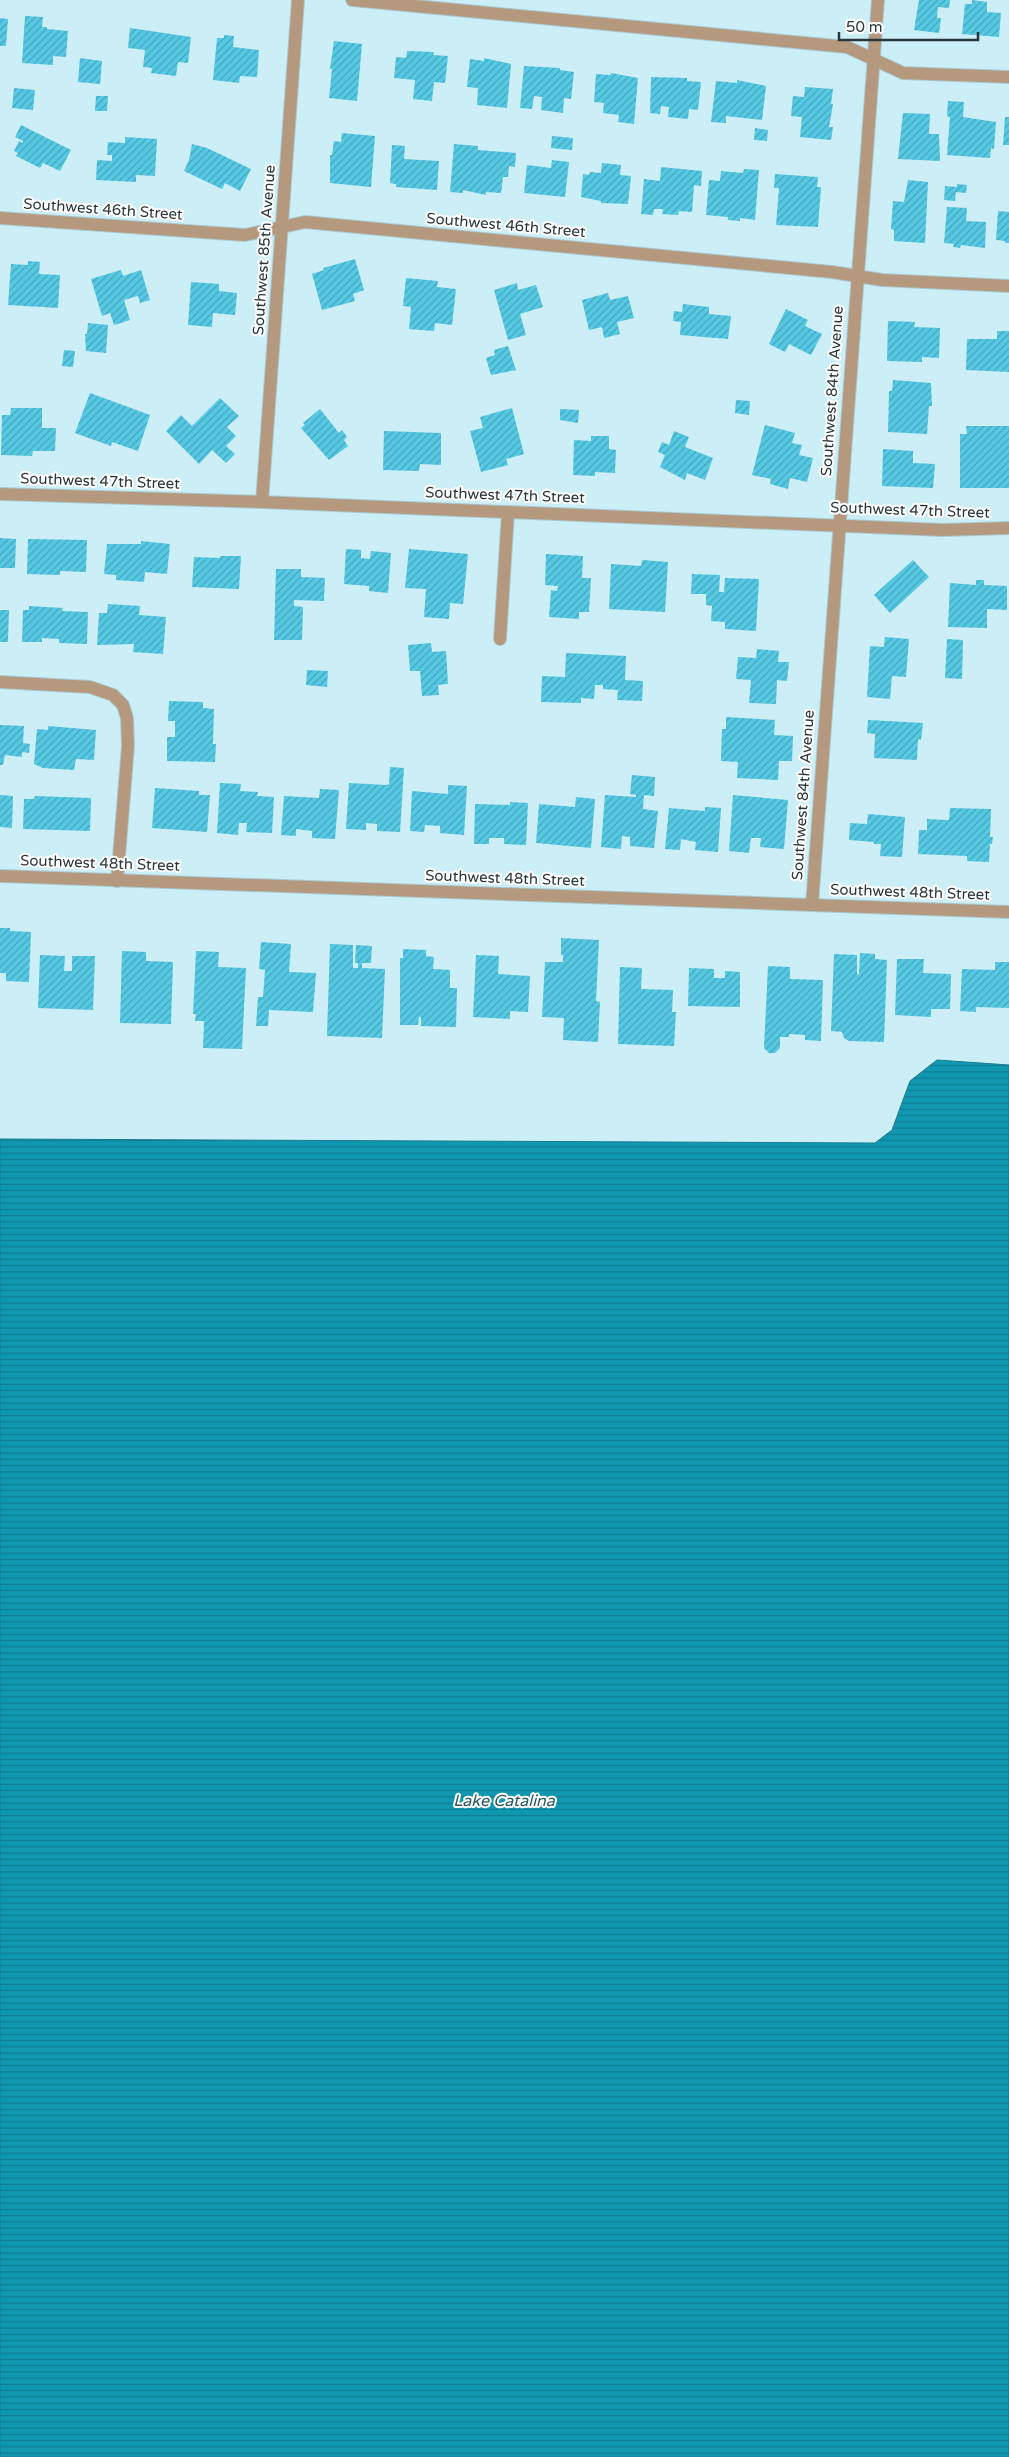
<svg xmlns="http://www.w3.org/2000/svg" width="1009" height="2457" viewBox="0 0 1009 2457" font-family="'Varela Round',sans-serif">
  <defs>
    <pattern id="water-rules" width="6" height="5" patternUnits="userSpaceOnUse" patternTransform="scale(1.25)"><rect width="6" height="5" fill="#1098b2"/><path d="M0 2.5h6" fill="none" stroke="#0f7d92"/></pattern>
    <pattern id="building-hatch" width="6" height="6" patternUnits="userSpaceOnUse" patternTransform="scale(1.25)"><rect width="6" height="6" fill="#56c9e4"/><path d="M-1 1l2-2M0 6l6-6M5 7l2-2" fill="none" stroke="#47a4ba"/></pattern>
  </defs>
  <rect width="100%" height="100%" fill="#cceef7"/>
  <path fill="url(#water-rules)" stroke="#187b8e" d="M937 1060 1009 1065V2457H0V1139L875 1143 892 1130 910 1081Z"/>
  <path fill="url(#building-hatch)" d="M919 0H950L949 8 938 7 937 18H941L939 33 914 30Z
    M972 0 987 2V12L1001 13 999 37 962 34 965 4H972Z
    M25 16 43 17 42 27H47V29L68 31 66 57 53 56V65L22 63Z
    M0 18 8 19 6 46H0Z
    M130 28 191 37 188 63 178 62 176 76 151 73 152 68 143 67 145 50 128 48Z
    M224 35 234 36 233 47 259 50 257 77 240 76 239 83 213 80 217 38H224Z
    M334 41 362 44 357 101 329 98 332 69H330Z
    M407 51 434 52 433 55 448 56 445 83 434 82 432 101 413 99 415 80 394 78 396 57 406 58Z
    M80 58 102 61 100 84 78 82Z
    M484 58 511 64 507 108 477 105 478 88 467 87 470 59 484 61Z
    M524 66 560 68V70L574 72 571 99 564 98 563 113 541 110 542 97 534 96 532 109 520 108Z
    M611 73 638 78 634 124 618 122 619 115 603 113 604 103 594 102 596 74 610 75Z
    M651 77 687 78V81L701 82 698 110 689 109 688 119 668 117 669 107 661 106 660 114 650 113Z
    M737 80 766 86 762 120 726 116V123L711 122 716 81 737 83Z
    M805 87 833 89 831 104H833L829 127H833L831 140 800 137 802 117 791 116 793 96 804 97Z
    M14 88 35 90 33 110 12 108Z
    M96 96H108L107 111H95Z
    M948 101 964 102 963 117 996 122 994 149 991 148 990 158 947 155 950 117 947 116Z
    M903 113 930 114 929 134H939L940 161 898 159Z
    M1005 117H1009V145H1003Z
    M21 125 71 150 60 171 43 163 40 168 16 156 18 153 14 151 19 141 23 143V141L15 137Z
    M755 128 768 130 767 141 754 140Z
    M342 133 375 136 371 187 330 183V155H332L334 141 341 142Z
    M552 136 573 138 572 150 551 148Z
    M125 137 157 139 155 176 136 175V182L96 180 97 160 112 161V155H107L108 142 125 143Z
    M192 144 207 148 251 169 240 191 225 183 222 189 184 171 189 160Z
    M454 144 478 146V150L516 153 515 167 509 166 508 177H503L501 193 486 192V195L463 190V193L450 192Z
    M392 145 405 146 404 159 439 161 437 190 396 187V184L390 183Z
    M552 160 569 162 565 197 524 193 527 165 551 168Z
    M602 163 621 165 620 175 631 176 628 204 601 203V201L581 197 583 174 589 175 590 172 601 173Z
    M661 167 702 171 701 186 694 185 692 212 679 211 678 215 662 214 663 209H654L653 215 641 214 644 179 660 181Z
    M744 169 759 170 755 220 740 218V221L728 220V217L706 215 709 180 720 181 721 171 743 173Z
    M775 174 818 177 817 187H821L818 227 776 225 779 188H774Z
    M908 180 928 182 925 243 894 241V230L891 229 893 201 904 202Z
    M957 184 967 185 966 193 956 192 955 201 944 200 945 186 957 187Z
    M947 207 967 208 966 221 986 222 985 248 961 245 960 248 953 247 954 244 944 243Z
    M998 211 1009 212V243H1005V241L996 240Z
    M355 259 364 290 353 294 355 301 322 310 312 274 324 270 323 268Z
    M28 261 40 262 39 274 60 275 58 308 8 305 11 264 28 265Z
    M121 270 123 276 141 270 150 300 140 303 138 296 124 300 130 320 114 325 110 313 102 316 91 279Z
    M406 278 438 281 437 287 456 289 452 325 435 323 434 331 409 329 411 307 403 306Z
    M191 282 219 284V291L237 293 235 315 213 313 212 327 188 325Z
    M517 283 518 290 536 285 543 307 520 314 526 335 508 340 494 290Z
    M608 293 610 300 628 296 634 318 617 322 620 334 604 338 602 327 589 330 582 300Z
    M683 304 709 307V314L731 316 728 339 680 335 681 322 673 321 674 311 682 312Z
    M786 309 808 320 805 326 822 334 811 355 789 344 785 352 769 344Z
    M888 321 915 322 914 327 940 328 939 358 922 357V362L887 361Z
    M88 323 108 325 106 353 86 351 85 334H87Z
    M997 331H1009V372L966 370 967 339H997Z
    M508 346 516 370 491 375 486 358 495 355 494 350Z
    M64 350 75 351 73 367 62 366Z
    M893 380 931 383 932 406H929L927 434 888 432 889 391H892Z
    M90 393 150 415 138 451 112 442 111 446 75 433Z
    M220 398 239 416 227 427 236 436 226 446 235 454 226 463 212 450 199 464 166 431 181 415 192 426Z
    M736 400 750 401 749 415 735 413Z
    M11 408H42V428H56L55 451H33L32 456 1 455 2 415H10Z
    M512 408 524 454 506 459 508 465 481 472 470 431 483 428 480 417Z
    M320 409 339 433 342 430 347 437 344 440 348 446 329 460 301 428 305 425 303 423Z
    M560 409 579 410 578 423 560 420Z
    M765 425 795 433 792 443 802 445 799 455 813 458 807 482 790 478 788 489 770 484 771 479 752 475Z
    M966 426H1009V488H960V434H967Z
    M384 431 441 433V465L420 464 419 471 383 470Z
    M674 431 689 437 685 447 713 458 705 480 687 473 685 480 660 467 665 455 658 452 662 442 669 445Z
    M591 436H609V449L616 450 615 473 595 472V476L573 475 574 440 591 441Z
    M883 449 913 451V463L935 464 933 488 882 486Z
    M0 538 16 539 15 568H0Z
    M28 539 87 540 86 572 60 571V575L27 574Z
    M141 541 170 544 167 574 145 572 144 582 116 580V575L104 574 107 544H141Z
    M346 549 361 550V558L370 559 371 551 391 553 388 593 369 591V586L344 584Z
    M409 549 468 554 463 604 450 603 449 619 424 617 426 589 405 588Z
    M546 554 583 556 582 578H591L589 612H579V619L549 617 551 590 557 591 558 586 545 585Z
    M220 556H241L239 589 192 587 194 557 220 558Z
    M642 560 668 562 665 612 609 609 611 564 641 566Z
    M913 560 929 577 890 613 874 595Z
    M276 569H301V577L325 578 324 601 294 600V606L303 607 302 640H274Z
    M692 574 720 575 719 592H724L725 578 759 579 756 631 725 629V622L711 621 712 606 706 605V594H691Z
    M976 580H984V585L1007 586V610L987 609V628L948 627 950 583 976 585Z
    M108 604 140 606 139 615 166 617 163 654 133 652 134 644 97 645 99 613H107Z
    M29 606 63 608 62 611 88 612 87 644 59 643V639L42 638V642H22L23 610H29Z
    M0 610H9L8 642H0Z
    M885 637 909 639 906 677 892 676 890 699 867 697 870 646 884 647Z
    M947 639 963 640 962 679 945 678Z
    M431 643 432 652 446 651 448 684 438 685 439 695 422 696 420 671H410L408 645Z
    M757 649 779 651 778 662H789L787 681 777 680 776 704 749 703 751 680 736 679 738 657 756 658Z
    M566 653 626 656 625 680 643 681 642 701 617 700 618 690 603 689V685H595L594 699 581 698V703L541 702 542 676 565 677Z
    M307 670 328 671 327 687 306 685Z
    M169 701 203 702V708L214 709 213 744H216L215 762 167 761V737H175V721H168Z
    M726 717 775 720 774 735 793 736 792 761H779L778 780 737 778 738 762 721 761 722 729H726Z
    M868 720 923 723 921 740 918 739 917 760 874 758 875 734 867 733Z
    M0 725 24 726 23 743 30 744 29 753 22 752V757L5 755 3 765H0Z
    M48 726 96 730 94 760 76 759 74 770 43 768 34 764 37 729 48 730Z
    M390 767 404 768 400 832 377 831V824L366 823V830L346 829 349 783 386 785 389 784Z
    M632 775 655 777 654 796 644 795 643 809 658 811 654 848 630 846V837L622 836 621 849 601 847 605 795 636 797V795L630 794Z
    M220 783 241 784 240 791 258 792 257 796 274 797 272 833 246 832 247 823H239L238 835 217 833Z
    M448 785 467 786 464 835 440 833V826L425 825 424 832 410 831 412 791 448 794Z
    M155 788 199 791V795H210L207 832 152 828Z
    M320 789 339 790 335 839 312 838V831L296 829V836L281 835 284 796 319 798Z
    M0 795 13 796 12 828 0 827Z
    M733 795 788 800 784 849 760 847 761 838H751L749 853 729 851Z
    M35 796 91 798 90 831 23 829 24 799H34Z
    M576 797 595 799 591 848 536 843 539 804 575 807Z
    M510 802 528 803 526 845 504 844V838H489V844H474L475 804 510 805Z
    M705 807 721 808 718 852 695 850 696 842 681 839 680 850 665 849 669 808 705 811Z
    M950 808 991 809 990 837H993L992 844H990L989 862 967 861V856L918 854 919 830H927V819L949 820Z
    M868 814 905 817 902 857 880 856 881 844H874V842L849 840 850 823 867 824Z
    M0 928H10V931L31 932 29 982 6 981V973H0Z
    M561 938 599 940 596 1001 600 1002 598 1042 563 1040 564 1018 542 1017 545 962H563V955H561Z
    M261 942 291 944 289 972 316 973 313 1012 269 1010 268 1026H256L258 997H263L265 970 259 969Z
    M330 944 353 945V968H358V963H355L356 945 372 946 371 963H362V968L385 969 382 1038 327 1036Z
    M403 949 426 950V956L434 957 433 969 450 970V988H457L456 1027 421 1026V1017H419L418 1025H400V958H403Z
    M122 951 146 952V961L173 962 171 1024 120 1023Z
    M196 951 219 952 218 967 246 968 242 1049 203 1048 204 1021H195L196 1014H193Z
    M860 953 875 954V959L887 960 884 1042 849 1041 844 1038 842 1032 831 1031 834 954 857 955V974L859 975Z
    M40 955 65 956 64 971H72V956H95L93 1010 38 1008Z
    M476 955 499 956 498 974 530 976 528 1012 510 1011V1019L473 1017Z
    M897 959H924L923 973 951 974 950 1009H931V1017L895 1015Z
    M995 962H1009V1008L976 1007V1012L960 1011 962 969 995 970Z
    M768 966 790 967V979L823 980 821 1041 805 1040V1035L789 1034V1037H780V1048L775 1053H769L764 1048Z
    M620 967 642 968 641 989 673 990 672 1012H676L674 1046 618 1044Z
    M689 968 714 969V978H725V971L740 972V1007L688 1006Z"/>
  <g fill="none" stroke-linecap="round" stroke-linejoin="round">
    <defs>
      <path id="minor" d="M352 0 847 47 903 73 1009 77
        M0 218 245 235 305 222 832 272 882 280 1009 286
        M0 494 262 502 943 530 1009 528
        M262 502 298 0
        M500 639 508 512
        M0 682 90 687 113 695 123 705 127 718 128 746 117 881
        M812 905 878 0"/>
      <path id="tertiary" d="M0 876 1009 912"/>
    </defs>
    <use href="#minor" stroke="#abc9d1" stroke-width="14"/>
    <use href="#tertiary" stroke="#abc9d1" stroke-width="14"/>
    <use href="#minor" stroke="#b4997e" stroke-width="12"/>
    <use href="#tertiary" stroke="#b4997e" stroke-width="12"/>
  </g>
  <g text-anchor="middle" stroke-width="4" stroke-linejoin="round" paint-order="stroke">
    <g font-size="15" fill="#29363a" stroke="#fff">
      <text transform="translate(103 209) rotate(4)" y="5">Southwest 46th Street</text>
      <text transform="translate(506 225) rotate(5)" y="5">Southwest 46th Street</text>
      <text transform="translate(264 250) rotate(-86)" y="5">Southwest 85th Avenue</text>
      <text transform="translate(832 391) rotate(-86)" y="5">Southwest 84th Avenue</text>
      <text transform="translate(100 481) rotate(2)" y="5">Southwest 47th Street</text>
      <text transform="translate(505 495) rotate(2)" y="5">Southwest 47th Street</text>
      <text transform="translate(910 510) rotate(2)" y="5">Southwest 47th Street</text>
      <text transform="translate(803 795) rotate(-86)" y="5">Southwest 84th Avenue</text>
      <text transform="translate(100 863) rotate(2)" y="5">Southwest 48th Street</text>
      <text transform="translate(505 878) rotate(2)" y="5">Southwest 48th Street</text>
      <text transform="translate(910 892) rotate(2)" y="5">Southwest 48th Street</text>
    </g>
    <g font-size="16" font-style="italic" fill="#285864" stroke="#fff">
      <text x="504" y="1806">Lake Catalina</text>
    </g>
  </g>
  <path d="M839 32v8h139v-8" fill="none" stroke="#29363a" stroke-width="2.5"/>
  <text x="846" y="32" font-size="15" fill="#29363a" stroke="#ffffff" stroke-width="4" paint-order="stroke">50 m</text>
</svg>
